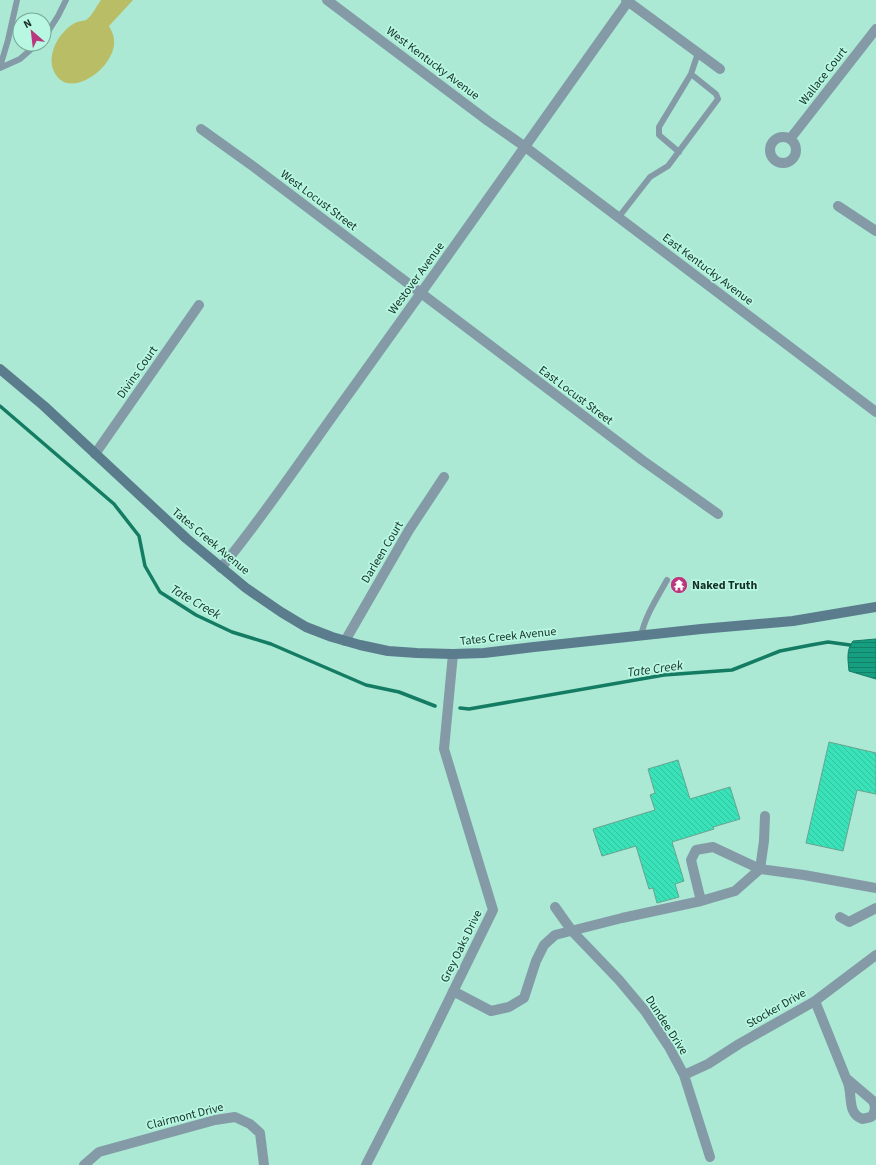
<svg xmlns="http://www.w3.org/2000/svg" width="876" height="1165" viewBox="0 0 876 1165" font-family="'Source Sans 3',sans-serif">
  <defs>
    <pattern id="water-rules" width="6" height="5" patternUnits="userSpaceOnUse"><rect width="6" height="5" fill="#159e7f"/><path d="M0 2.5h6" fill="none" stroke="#128168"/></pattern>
    <pattern id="building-back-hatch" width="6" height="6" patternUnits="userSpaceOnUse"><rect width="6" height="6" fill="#39e2b8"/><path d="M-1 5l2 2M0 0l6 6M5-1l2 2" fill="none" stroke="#31c29e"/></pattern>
  </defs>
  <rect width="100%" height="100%" fill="#abe9d4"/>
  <path fill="#b8bd66" d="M101 0H133L109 26C111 30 114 35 114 40 117 68 65 104 53 69 50 61 52 51 56 43 60 35 69 25 77 22 80 21 84 21 86 20 92 16 97 5 101 0Z"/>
  <path fill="url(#water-rules)" stroke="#157c64" d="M876 639V679L849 671C848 660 846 650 853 641Z"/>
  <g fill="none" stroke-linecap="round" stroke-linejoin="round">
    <path stroke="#157c64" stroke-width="3.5" d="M0 406 114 504 139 536 145 566 160 592 196 615 232 632 271 644 366 685 399 692 435 706
      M460 708 469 709 664 675 732 670 780 651 811 645 828 642 850 645"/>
  </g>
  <path fill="url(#building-back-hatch)" stroke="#68a490" d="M829 742 876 753V794L857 790 843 851 806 843Z
    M678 760 690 799 730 787 740 819 713 827 714 829 672 842 684 881 675 884 679 897 657 903 653 888 649 889 636 846 602 856 593 829 655 810 650 795 655 793 648 769Z"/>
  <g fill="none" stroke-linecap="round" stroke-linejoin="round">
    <path stroke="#849ba7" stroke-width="6" d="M44 38 58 16 66 0
      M0 67 8 40 17 0
      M0 68 20 59 37 44
      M679 152 659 135V127L691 74
      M618 218 650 177 668 166 718 99 716 94 691 74 698 53
      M641 636C645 616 657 598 667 580"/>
    <path stroke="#849ba7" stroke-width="10" d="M327 0 488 121 524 146 876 412
      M626 0 720 69
      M201 129 254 167 642 460 718 514
      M770 150a13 13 0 1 1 26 0a13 13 0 1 1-26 0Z
      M790 139 876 29
      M838 206 876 231
      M95 454 199 305
      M221 568C267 512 307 451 350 392 444 262 536 130 629 0
      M345 641 409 530 444 477
      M701 901 691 860 696 850 713 847 760 869 804 875 876 888
      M555 907 572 931 619 980 645 1011 669 1047 684 1075 710 1157
      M840 917 849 922 876 908
      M453 991 491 1011 509 1007 524 998 536 961 544 945 555 935 622 918 701 901 735 891 760 869 764 841 765 816
      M815 1001 846 1078
      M684 1075 708 1064 739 1044 815 1001 876 955
      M846 1078 873 1101C876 1107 876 1112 871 1117L862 1119C848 1113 852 1099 849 1087 849 1084 847 1081 846 1078Z
      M84 1165 99 1152 215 1120 235 1117 250 1124 260 1133 264 1165
      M366 1165 420 1059 493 910 444 749 453 654"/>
    <path stroke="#5a7c8d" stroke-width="10" d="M0 369 44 406 187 539 246 588 281 612 306 627 332 637 360 645 388 651 417 653 453 654 484 653 534 647 701 629 793 621 876 607"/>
  </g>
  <defs>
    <symbol id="temple-disc" viewBox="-11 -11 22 22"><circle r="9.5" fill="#ba377e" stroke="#b8f7e1"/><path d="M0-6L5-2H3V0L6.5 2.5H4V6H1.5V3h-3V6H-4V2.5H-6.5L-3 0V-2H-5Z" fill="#fff"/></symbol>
  </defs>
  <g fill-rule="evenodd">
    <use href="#temple-disc" x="669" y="575" width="20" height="20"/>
  </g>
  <g text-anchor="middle" stroke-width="3.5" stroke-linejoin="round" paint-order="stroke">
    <g font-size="12" fill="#152e26" stroke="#b8f7e1">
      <text transform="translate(433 63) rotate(37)" y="4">West Kentucky Avenue</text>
      <text transform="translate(823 76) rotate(-52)" y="4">Wallace Court</text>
      <text transform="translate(319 200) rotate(37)" y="4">West Locust Street</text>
      <text transform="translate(708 269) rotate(37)" y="4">East Kentucky Avenue</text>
      <text transform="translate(416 278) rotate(-54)" y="4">Westover Avenue</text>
      <text transform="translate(137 372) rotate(-55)" y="4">Divins Court</text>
      <text transform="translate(576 395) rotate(37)" y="4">East Locust Street</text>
      <text transform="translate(211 541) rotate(40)" y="4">Tates Creek Avenue</text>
      <text transform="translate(382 552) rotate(-59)" y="4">Darleen Court</text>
      <text transform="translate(508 636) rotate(-6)" y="4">Tates Creek Avenue</text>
      <text transform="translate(461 946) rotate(-64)" y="4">Grey Oaks Drive</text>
      <text transform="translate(776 1008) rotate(-30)" y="4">Stocker Drive</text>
      <text transform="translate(667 1025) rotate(57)" y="4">Dundee Drive</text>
      <text transform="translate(185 1116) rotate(-14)" y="4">Clairmont Drive</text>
    </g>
    <g font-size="12" font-weight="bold" fill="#152e26" stroke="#b8f7e1" text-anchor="start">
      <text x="692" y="589">Naked Truth</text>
    </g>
    <g font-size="13" font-style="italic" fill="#203a31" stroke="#b8f7e1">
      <text transform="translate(196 601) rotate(30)" y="5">Tate Creek</text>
      <text transform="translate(655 668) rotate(-8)" y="5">Tate Creek</text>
    </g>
  </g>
  <g transform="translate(32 32) rotate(332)"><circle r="19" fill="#b8f7e1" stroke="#77a796"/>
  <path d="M0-3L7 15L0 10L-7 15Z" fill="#ba377e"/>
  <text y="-6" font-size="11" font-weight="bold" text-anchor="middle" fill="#152e26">N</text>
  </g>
</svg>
